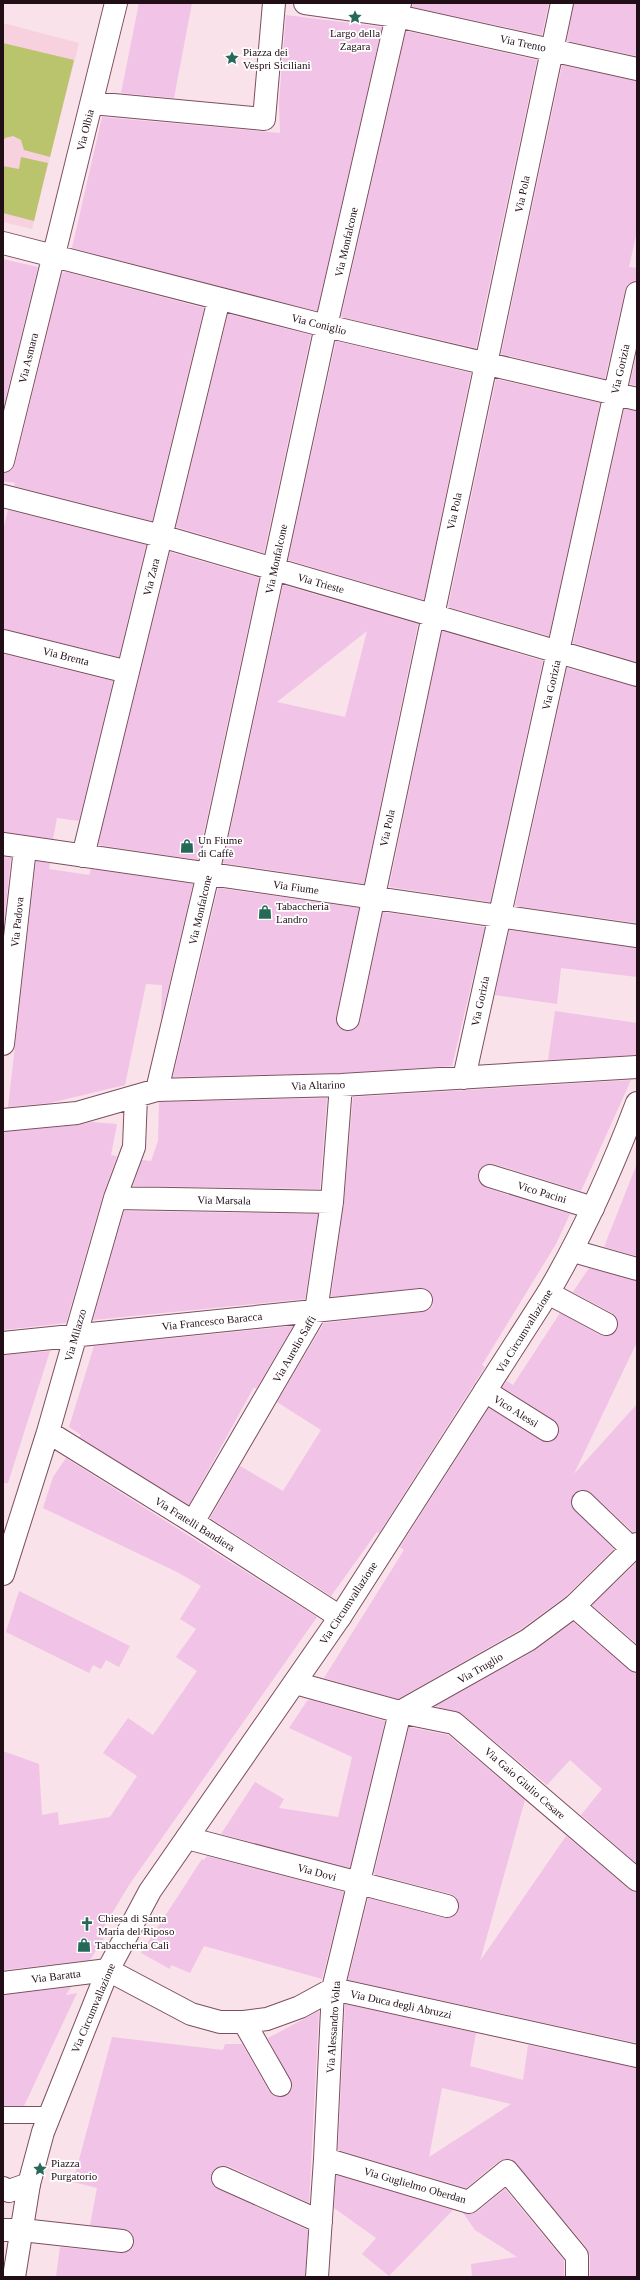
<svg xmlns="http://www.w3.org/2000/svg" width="640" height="2280" viewBox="0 0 640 2280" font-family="Georgia,serif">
  <rect width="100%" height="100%" fill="#f9e2ea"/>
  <path fill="#f8d1df" d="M3 23 79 43 32 229 3 222Z"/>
  <path fill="#bac46d" d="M3 43 74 60 50 157 24 150 21 140 13 136 5 138 3 141Z
    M21 157 48 163 34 221 3 213V166L19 169Z"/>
  <path fill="#f1c3e6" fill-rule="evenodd" d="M139 3H192L174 98 121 93Z
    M413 3H549L542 35 412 7Z
    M574 3H637V56L567 41Z
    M286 15 382 27 317 311 72 248 102 117 280 133 279 102Z
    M406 31 537 60 476 348 341 317Z
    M562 65 637 81V231L629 267 637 268V281L628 284 625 290 605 379 501 354Z
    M3 259 38 267 3 409Z
    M66 272 204 308 152 521 14 486 15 483 3 481V473L12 470 15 464 62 273Z
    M228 314 311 335 264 553 176 527Z
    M336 341 471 373 424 600 288 560Z
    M637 351V386L630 384Z
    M496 379 600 403 549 636 448 607Z
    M624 409 637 411V662L573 643Z
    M8 510 146 545 119 657 3 629V530Z
    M170 552 259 578 198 860 98 845Z
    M283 585 418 624 364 884 223 863ZM367 631 345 717 277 702Z
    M442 631 543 661 490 902 389 887Z
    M3 654 113 681 79 821 57 818 53 839 3 832Z
    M567 668 637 687V923L515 906Z
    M3 857 11 858 3 932Z
    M36 861 50 863 49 869 89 875 91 869 193 884 161 1019 162 985 146 984 125 1085 50 1103 8 1107Z
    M218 888 359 908 336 1016 339 1028 346 1031 357 1028 360 1022 383 912 485 927 452 1066 340 1073 173 1077Z
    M509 930 637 948V977L561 968 557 1004 495 995Z
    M555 1011 637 1023V1055L548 1060Z
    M631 1080 581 1191 494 1164H487L478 1172V1179L486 1188 570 1214 556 1244 482 1365 485 1367 379 1533 377 1532 331 1596 210 1518 240 1466 283 1491 321 1430 277 1402 324 1323 422 1312 429 1310 433 1305 431 1293 426 1289 420 1288 331 1297 344 1203 353 1097Z
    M327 1098 320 1189 133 1186 142 1160 151 1161 158 1141 159 1102Z
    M92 1122 117 1124 111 1155 117 1156 103 1195 66 1323 3 1330V1136L5 1132 78 1125Z
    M636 1166H637V1256L604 1247Z
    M124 1211 318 1214 305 1299 93 1320Z
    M589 1268 637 1281V1342L574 1474 637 1404V1532H633L591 1493 586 1490H579L571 1499V1506L614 1549 566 1596 521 1629 398 1699 324 1678 404 1550 400 1547 489 1408 541 1441H552L557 1437 559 1430 554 1420 502 1387 507 1381 513 1385 560 1313 600 1335 607 1336 617 1330 618 1323 612 1313 573 1292Z
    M293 1326 256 1389 254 1387 189 1505 79 1437 81 1435 69 1427 94 1346Z
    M50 1351 8 1483H3V1355Z
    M66 1458 317 1617 129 1885 98 1937 104 1938 90 1960 3 1970V1751L39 1764 42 1815 58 1812 59 1825 110 1817 137 1776 103 1753 128 1718 153 1735 197 1671 176 1657 196 1629 180 1619 201 1586 179 1573 43 1508 53 1477Z
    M637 1562V1644L592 1605Z
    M19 1591 130 1646 119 1667 106 1660 101 1669 93 1665 89 1673 6 1632Z
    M573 1622 629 1670 637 1673V1864L581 1815 602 1789 570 1760 547 1785 462 1714 435 1706 534 1651Z
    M310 1700 385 1721 350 1868 221 1834 255 1782 284 1799 279 1808 338 1817 352 1757 289 1728 307 1701Z
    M409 1727 448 1735 525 1800 480 1961 566 1836 629 1889 637 1892V2043L348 1980 368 1898 444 1918 456 1915 459 1909 456 1897 451 1894 374 1874Z
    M207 1856 344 1892 322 1979 204 1946 190 1973 171 1965 170 1969 141 1953 202 1859 204 1860Z
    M71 1987 66 1995 77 1993 24 2106H3V1995Z
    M345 2004 476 2033 470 2066 523 2080 528 2045 637 2068V2277H590V2256L587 2248 512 2159H505L499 2161 466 2188 338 2150ZM442 2088 511 2104 429 2157Z
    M319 2011 309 2203 228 2166H221L215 2168 211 2179 213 2185 218 2189 308 2230 305 2277H56L60 2247 121 2253 132 2249 134 2243 133 2236 129 2231 90 2225 97 2188 73 2182 112 2037 223 2050 225 2044H242L269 2091 274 2096 280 2097 291 2092 292 2085 268 2038Z
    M336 2175 453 2210 389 2276 362 2254 376 2238 334 2208Z
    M505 2189 564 2260V2277H472L471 2264 517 2257 475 2230 463 2213 471 2214 477 2212Z"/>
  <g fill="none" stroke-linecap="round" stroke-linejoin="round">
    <defs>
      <path id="service" d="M3 2115H50"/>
      <path id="pedestrian" d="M490 1176 593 1208
        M485 1391 547 1430
        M574 1606 637 1661"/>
      <path id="minor" d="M305 3 397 16 637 69
        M92 103 264 119 274 3
        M3 243 326 326 637 399
        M3 461 116 3
        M3 496 161 536 637 675
        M3 641 128 672
        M3 844 637 936
        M83 856 219 299
        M348 1019 562 3
        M3 1044 25 848
        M464 1078 637 293
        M157 1090 208 874 326 326 400 3
        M3 1120 77 1113 157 1090 341 1085 637 1067
        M115 1198 332 1202
        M573 1251 637 1269
        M548 1293 606 1324
        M3 1343 421 1300
        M48 1432 193 1522 340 1617
        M583 1502 632 1549
        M193 1522 316 1311 332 1202 341 1085
        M3 1574 48 1432 115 1198 134 1147 136 1096
        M295 1683 400 1712 454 1723 637 1880
        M400 1712 528 1640 574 1606 637 1544
        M187 1838 447 1906
        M3 1983 108 1970 191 2014 220 2022H244L267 2019 300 2007 333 1989 637 2056
        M244 2022 280 2085
        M325 2159 469 2202 507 2171 577 2256V2277
        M223 2178 321 2222
        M3 2188 9 2191 29 2184
        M3 2230H22L122 2241
        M317 2277 325 2159 333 1989 400 1712"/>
      <path id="tertiary" d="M14 2277 29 2184 43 2132 108 1970 150 1891 340 1617 548 1293C584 1232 612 1169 637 1103"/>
    </defs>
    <use href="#service" stroke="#7d4e61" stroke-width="18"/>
    <use href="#pedestrian" stroke="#7d4e61" stroke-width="24"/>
    <use href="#minor" stroke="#7d4e61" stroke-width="24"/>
    <use href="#tertiary" stroke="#7d4e61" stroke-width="24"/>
    <use href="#service" stroke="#fff" stroke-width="16"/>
    <use href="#pedestrian" stroke="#fff" stroke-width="22"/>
    <use href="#minor" stroke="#fff" stroke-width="22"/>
    <use href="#tertiary" stroke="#fff" stroke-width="22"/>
  </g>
  <defs>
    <symbol id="sight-bare" viewBox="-9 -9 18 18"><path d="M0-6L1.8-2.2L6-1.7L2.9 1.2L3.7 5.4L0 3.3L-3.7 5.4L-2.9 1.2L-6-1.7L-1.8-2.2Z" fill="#276959" stroke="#fff" stroke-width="2.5" paint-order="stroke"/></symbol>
    <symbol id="shop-bare" viewBox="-9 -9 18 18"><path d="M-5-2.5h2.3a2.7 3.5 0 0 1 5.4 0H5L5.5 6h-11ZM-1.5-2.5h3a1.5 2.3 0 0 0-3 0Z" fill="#276959" stroke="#fff" stroke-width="2.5" paint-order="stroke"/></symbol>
    <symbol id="church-bare" viewBox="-9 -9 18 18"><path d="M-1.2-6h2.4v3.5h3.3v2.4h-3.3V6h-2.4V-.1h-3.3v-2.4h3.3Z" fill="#276959" stroke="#fff" stroke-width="2.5" paint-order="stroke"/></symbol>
  </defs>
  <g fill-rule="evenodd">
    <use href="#sight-bare" x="345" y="7" width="20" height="20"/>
    <use href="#sight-bare" x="222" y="48" width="20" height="20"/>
    <use href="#shop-bare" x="177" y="836" width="20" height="20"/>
    <use href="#shop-bare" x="255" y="902" width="20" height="20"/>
    <use href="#church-bare" x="77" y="1914" width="20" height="20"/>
    <use href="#shop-bare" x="74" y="1935" width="20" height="20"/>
    <use href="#sight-bare" x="30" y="2159" width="20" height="20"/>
  </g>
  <g text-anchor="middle" stroke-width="3.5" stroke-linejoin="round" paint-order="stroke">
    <g font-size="11" fill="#210e16" stroke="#fff" text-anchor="start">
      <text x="355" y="37" text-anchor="middle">Largo della<tspan x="355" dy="13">Zagara</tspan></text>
      <text x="243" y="56">Piazza dei<tspan x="243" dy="13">Vespri Siciliani</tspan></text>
      <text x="198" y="844">Un Fiume<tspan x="198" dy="13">di Caffè</tspan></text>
      <text x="276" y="910">Tabaccheria<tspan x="276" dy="13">Landro</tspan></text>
      <text x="98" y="1922">Chiesa di Santa<tspan x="98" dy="13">Maria del Riposo</tspan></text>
      <text x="95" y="1949">Tabaccheria Calì</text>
      <text x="51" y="2167">Piazza<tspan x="51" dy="13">Purgatorio</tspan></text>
    </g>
    <g font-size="11" fill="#210e16" stroke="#fff">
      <text transform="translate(523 43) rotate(12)" y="4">Via Trento</text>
      <text transform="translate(85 130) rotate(-76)" y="4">Via Olbia</text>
      <text transform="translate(522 194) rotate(-78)" y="4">Via Pola</text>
      <text transform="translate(346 242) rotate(-77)" y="4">Via Monfalcone</text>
      <text transform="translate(319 324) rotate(14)" y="4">Via Coniglio</text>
      <text transform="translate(28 358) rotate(-76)" y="4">Via Asmara</text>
      <text transform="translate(620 369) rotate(-77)" y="4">Via Gorizia</text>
      <text transform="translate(454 511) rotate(-78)" y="4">Via Pola</text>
      <text transform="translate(276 559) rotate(-78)" y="4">Via Monfalcone</text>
      <text transform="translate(151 577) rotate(-76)" y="4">Via Zara</text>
      <text transform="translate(321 583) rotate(16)" y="4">Via Trieste</text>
      <text transform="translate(66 656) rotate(14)" y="4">Via Brenta</text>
      <text transform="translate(551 685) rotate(-77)" y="4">Via Gorizia</text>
      <text transform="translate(387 828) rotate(-78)" y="4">Via Pola</text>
      <text transform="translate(296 887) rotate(8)" y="4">Via Fiume</text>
      <text transform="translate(200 910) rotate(-77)" y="4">Via Monfalcone</text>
      <text transform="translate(17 922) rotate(-84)" y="4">Via Padova</text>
      <text transform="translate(480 1001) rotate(-78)" y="4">Via Gorizia</text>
      <text transform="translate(318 1085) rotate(-2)" y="4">Via Altarino</text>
      <text transform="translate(542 1192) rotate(17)" y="4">Vico Pacini</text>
      <text transform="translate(224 1200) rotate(1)" y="4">Via Marsala</text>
      <text transform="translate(212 1321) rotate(-6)" y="4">Via Francesco Baracca</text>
      <text transform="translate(524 1331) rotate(-58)" y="4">Via Circumvallazione</text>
      <text transform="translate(75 1335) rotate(-74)" y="4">Via Milazzo</text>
      <text transform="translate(294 1349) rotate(-60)" y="4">Via Aurelio Saffi</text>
      <text transform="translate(516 1411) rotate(32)" y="4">Vico Alessi</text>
      <text transform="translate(195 1524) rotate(32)" y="4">Via Fratelli Bandiera</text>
      <text transform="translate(348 1603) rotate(-57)" y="4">Via Circumvallazione</text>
      <text transform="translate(480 1668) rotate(-30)" y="4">Via Truglio</text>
      <text transform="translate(525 1783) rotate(41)" y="4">Via Gaio Giulio Cesare</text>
      <text transform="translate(317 1872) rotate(15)" y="4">Via Dovi</text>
      <text transform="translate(56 1976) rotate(-7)" y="4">Via Baratta</text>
      <text transform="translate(401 2004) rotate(12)" y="4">Via Duca degli Abruzzi</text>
      <text transform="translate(93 2008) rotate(-67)" y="4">Via Circumvallazione</text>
      <text transform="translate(333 2027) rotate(-86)" y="4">Via Alessandro Volta</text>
      <text transform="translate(415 2185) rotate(16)" y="4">Via Guglielmo Oberdan</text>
    </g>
  </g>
  <rect width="640" height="2280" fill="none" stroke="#210e16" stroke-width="8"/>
</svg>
